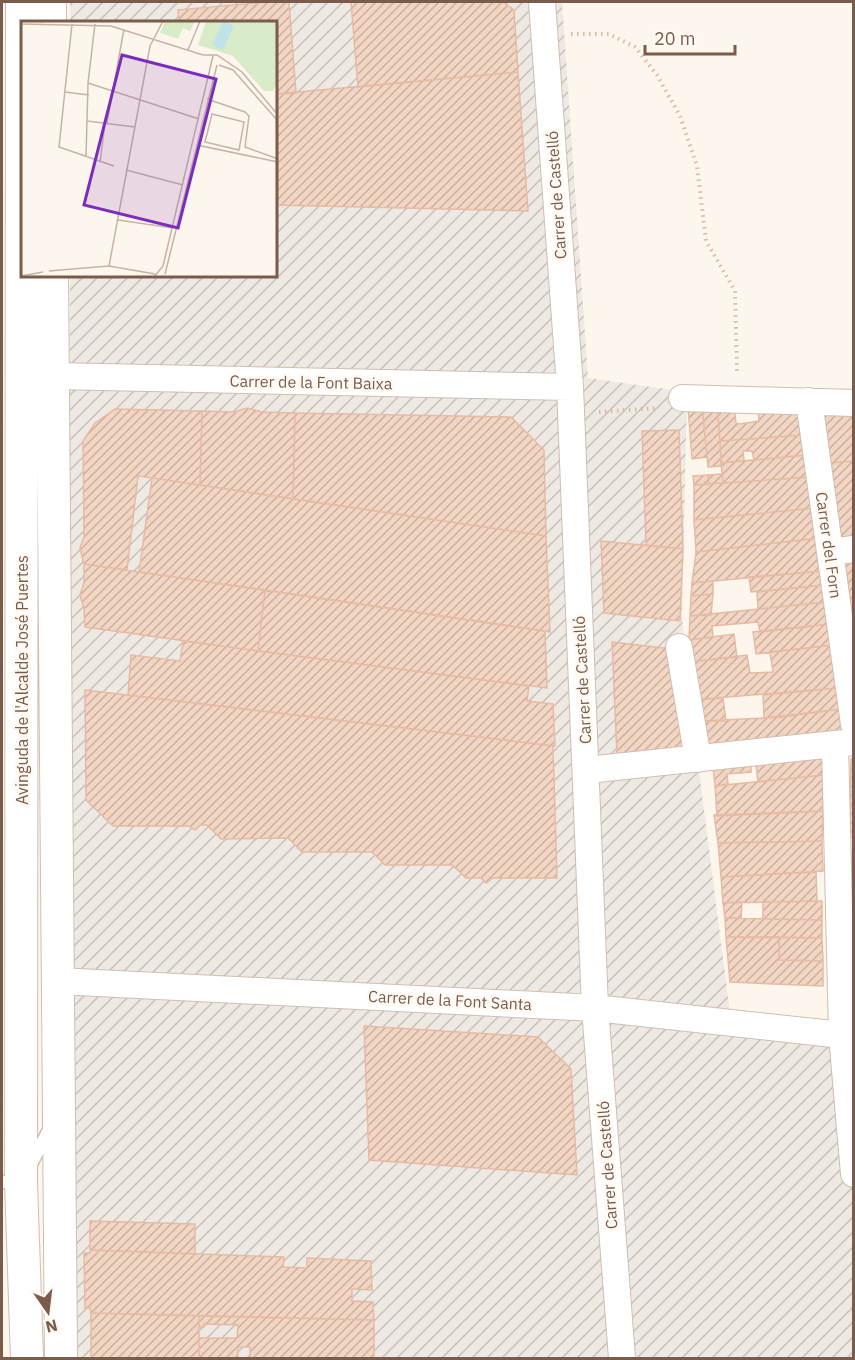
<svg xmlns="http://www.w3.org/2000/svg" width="855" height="1360" viewBox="0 0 855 1360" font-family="'IBM Plex Sans',sans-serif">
  <defs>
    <pattern id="industrial-furrows" width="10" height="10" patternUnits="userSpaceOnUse" patternTransform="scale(1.5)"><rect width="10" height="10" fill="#efe9e4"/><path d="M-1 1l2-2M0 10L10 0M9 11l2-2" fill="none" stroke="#c7c0bb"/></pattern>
    <pattern id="building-hatch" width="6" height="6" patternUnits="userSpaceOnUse" patternTransform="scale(1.5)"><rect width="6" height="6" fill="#f3d5c3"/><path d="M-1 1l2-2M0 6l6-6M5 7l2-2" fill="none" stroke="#cab0a1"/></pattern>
  </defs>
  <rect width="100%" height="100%" fill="#fdf6ec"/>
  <path fill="url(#industrial-furrows)" d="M70 2H562L588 378 687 392 682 617 690 701 732 1028H838L854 1191 853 1358H65L70 276H276V22H70Z"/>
  <path fill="url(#building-hatch)" stroke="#e6bba3" stroke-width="1.5" d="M267 2H289L296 93 276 94V22H179L178 10Z
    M351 2H503L514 10 518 72 358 87Z
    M518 72 528 211 276 205V94Z
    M734 405 736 423 740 424 759 421 758 407H801L805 435 720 441 717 406Z
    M688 406H702L707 457 692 459Z
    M702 406H717L722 466 708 467Z
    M247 408 262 412 295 413 293 499 200 485 202 411 234 412Z
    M115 409 202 411 200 485 138 476 127 570 84 564 80 548 84 536 83 441 95 423Z
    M823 409 854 410V461L829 463Z
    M295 413 511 417 544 450 546 536 293 499Z
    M679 430 683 549 646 545 642 431Z
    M805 435 807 455 754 460 752 451H743L744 461 721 463 720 441Z
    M807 455 810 477 723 483 721 463Z
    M854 461V536L838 537 829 463Z
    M722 474 723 483 709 484 708 475Z
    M708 475 709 484 694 485 693 476Z
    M810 477 814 508 694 520V485Z
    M152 478 546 536 550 632 139 572Z
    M814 508 819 538 696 552 694 520Z
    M819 538 823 571 692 583 696 552Z
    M601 541 683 549 680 621 604 613Z
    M854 560V613H847L841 562Z
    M84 564 265 590 258 651 85 627 84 609 80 595 84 583Z
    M823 571 825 585 751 592 749 577Z
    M713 581V594L691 596 692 583Z
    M825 585 827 602 758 609 757 592Z
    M265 590 545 631 547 688 258 651Z
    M713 594 711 615 690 616 691 596Z
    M827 602 830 624 760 632 758 622 712 626 713 637 689 640 690 616Z
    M830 624 833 645 756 654 753 632Z
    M734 634 737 657 690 662 689 640Z
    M183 641 529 686 527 701 553 704 555 746 128 695 131 655 180 661Z
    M612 642 672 649 690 748 617 756Z
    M833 645 838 688 692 700 690 662 747 655 750 673 773 672 770 652Z
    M838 688 841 709 764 718 763 695Z
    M85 690 553 746 557 878H493L486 883 481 878H466L452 865H385L372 852H302L288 838 221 839 207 825H201L195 830 189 826H113L86 800Z
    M723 698 726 721H701L698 700Z
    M841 709 848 731 705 746 701 721 782 717Z
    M823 757V775L758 782 756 764Z
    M851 759H854V807H850Z
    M751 764V772L727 774 728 784 715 786 713 768Z
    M823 775V811L717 816 715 786Z
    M850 807H854V837H850Z
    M823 811 822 841 718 843 714 815Z
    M822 841 823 871 721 877 718 843Z
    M850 851 854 852V898L849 899Z
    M816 872 817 901 723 903 721 877Z
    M822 901V920L763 919V902Z
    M742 902 741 918H725L723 903Z
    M725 918 822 920V938L726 937Z
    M726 937H779V960L823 961V986L730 982Z
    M779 937 822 938 823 961 779 960Z
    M364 1026 538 1037 571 1069 577 1175 369 1160Z
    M90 1221 195 1224V1254L90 1250Z
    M90 1250 284 1257 283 1267 307 1268V1258L371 1261 372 1290 352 1289V1301L373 1302 374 1320 91 1313 90 1308H85L84 1253H90Z
    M91 1313 199 1316V1358H91Z
    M199 1316 374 1320V1358H250V1347H238V1358H199V1338H237L238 1325 204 1324V1327H199Z"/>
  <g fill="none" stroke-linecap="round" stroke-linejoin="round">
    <defs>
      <path id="service" d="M2 1182 21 1183 50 1128"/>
      <path id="minor" d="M542 2 570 387 595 1008 622 1358
        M53 376 570 387
        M682 398 854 403
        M809 401 854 724
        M830 552 854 549
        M679 647 698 759
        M835 744 842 1035 854 1174
        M587 770 854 742
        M58 981 595 1008 842 1035"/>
      <path id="tertiary" d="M22 2 21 1183 27 1358
        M50 2V22
        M52 276 61 1358"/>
    </defs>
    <use href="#service" stroke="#d1beb0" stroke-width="15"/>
    <use href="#minor" stroke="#d1beb0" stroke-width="28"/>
    <use href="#tertiary" stroke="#d1beb0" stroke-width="34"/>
    <path stroke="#d9b8a5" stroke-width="4" stroke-dasharray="1.5 4.5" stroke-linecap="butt" d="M571 34H609L635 47 657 75 680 116 697 166 706 241 735 291 737 371
      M599 412 657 408"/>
    <use href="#service" stroke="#fff" stroke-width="12"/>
    <use href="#minor" stroke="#fff" stroke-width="26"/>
    <use href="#tertiary" stroke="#fff" stroke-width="32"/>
  </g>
  <g text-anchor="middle" stroke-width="6" stroke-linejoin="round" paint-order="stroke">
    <g font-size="16" fill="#7a5c4d" stroke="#fffaf3">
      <text transform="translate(556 195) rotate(-94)" y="6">Carrer de Castelló</text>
      <text transform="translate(311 382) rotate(1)" y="6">Carrer de la Font Baixa</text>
      <text transform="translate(829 545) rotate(82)" y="6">Carrer del Forn</text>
      <text transform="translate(22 680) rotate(-90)" y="6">Avinguda de l'Alcalde José Puertes</text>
      <text transform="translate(582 680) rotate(-93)" y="6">Carrer de Castelló</text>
      <text transform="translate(450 1000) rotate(3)" y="6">Carrer de la Font Santa</text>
      <text transform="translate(607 1165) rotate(-94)" y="6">Carrer de Castelló</text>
    </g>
  </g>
  <g transform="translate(21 21)">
    <rect width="256" height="256" fill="#fdf6ec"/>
    <path d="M144 0H169L173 2 169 10 162 7 157 18 139 12ZM185 0H256L257 62 252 70H243L212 35 177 24Z" fill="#d8ecc9"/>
    <path d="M202 0 213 5 202 29 191 24Z" fill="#bfe3e8"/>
    <path fill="none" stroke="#c5b3a7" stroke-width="1.5" d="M0 3 90 5 182 34H196L221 51 257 94M51 3 38 126 93 145M167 29 179 0M198 44 212 49 257 100M67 62 178 98M44 71 68 74M186 78 224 91 228 95 224 126 257 138M191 93 223 101 218 129 184 121ZM66 100 114 106M86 102 103 8M176 124 257 141M65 136 67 62 74 3M79 141 84 102M105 149 162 164M97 199 152 207M88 245 129 25 142 0M28 250 88 245 134 253M144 253 196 44M0 255 22 251M133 256 142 245 192 35"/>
    <path fill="#7b2cbf" fill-opacity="0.15" stroke="#7b2cbf" stroke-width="3" d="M101 34 195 58 157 207 63 184Z"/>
    <rect width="256" height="256" fill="none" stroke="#7a5c4d" stroke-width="3"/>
  </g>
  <rect width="855" height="1360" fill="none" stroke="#7a5c4d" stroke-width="6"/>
  <g transform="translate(48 1312) rotate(166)" stroke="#fffaf3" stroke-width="4.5" paint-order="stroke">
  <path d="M0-4.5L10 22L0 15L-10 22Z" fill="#7a5c4d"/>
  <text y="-9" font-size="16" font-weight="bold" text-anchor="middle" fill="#7a5c4d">N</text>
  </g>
  <path d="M645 45v9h90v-9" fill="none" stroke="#7a5c4d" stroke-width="3"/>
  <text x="654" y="45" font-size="18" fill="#7a5c4d" stroke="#fffaf3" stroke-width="4.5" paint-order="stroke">20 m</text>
</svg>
